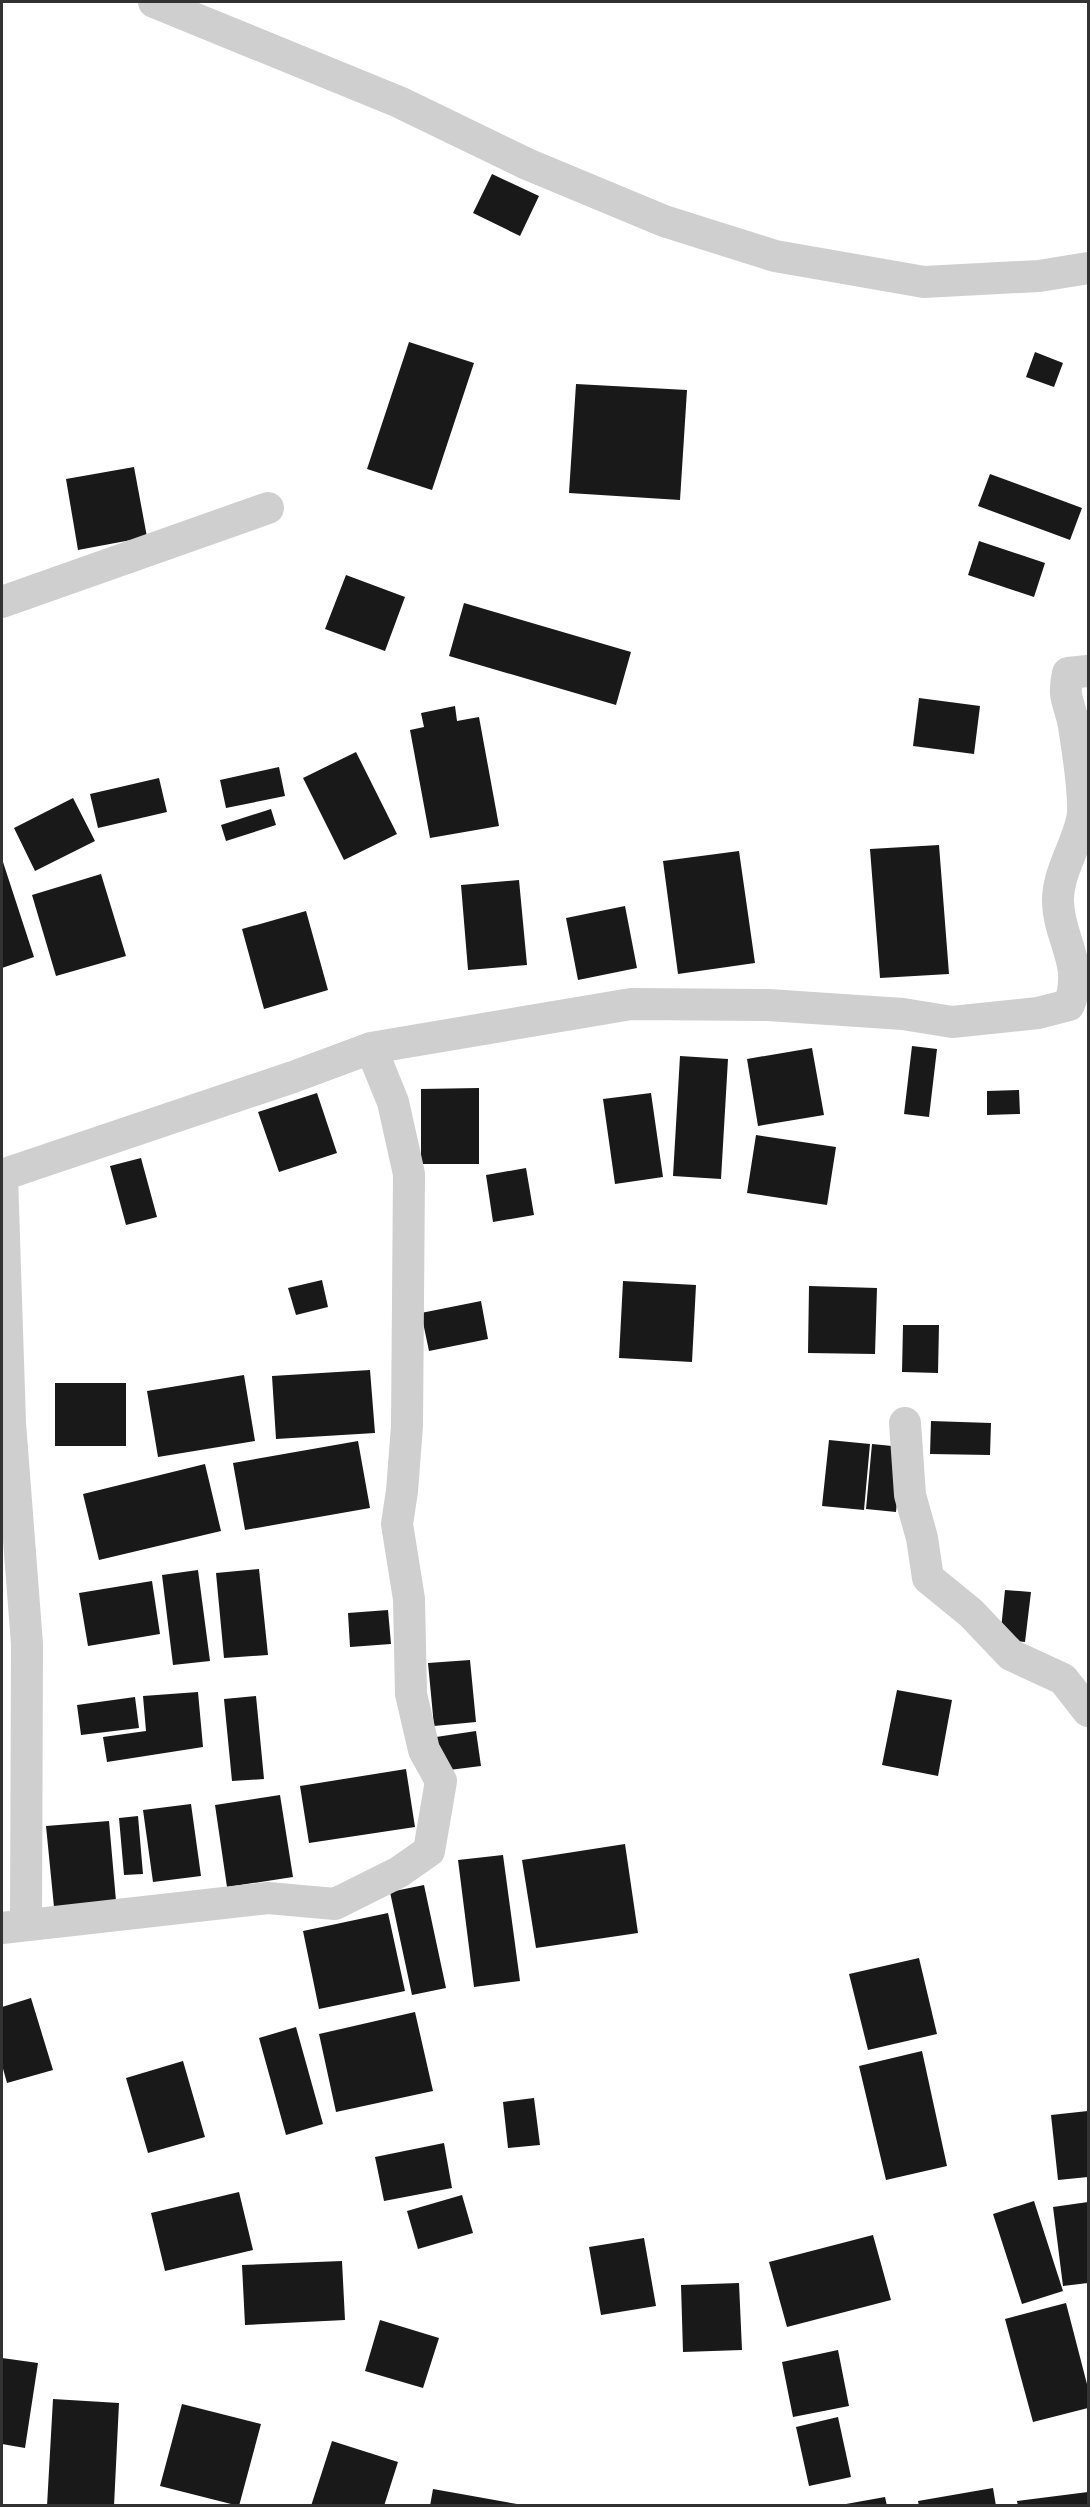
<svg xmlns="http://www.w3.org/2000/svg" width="1090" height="2507" viewBox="0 0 1090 2507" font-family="'Work Sans',sans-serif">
  <rect width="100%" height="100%" fill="#fff"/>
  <path fill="#191919" d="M492 174 539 196 520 236 473 213Z
    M409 342 474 363 432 490 367 469Z
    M1035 352 1063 363 1054 387 1026 377Z
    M576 384 687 390 680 500 569 493Z
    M134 467 147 537 78 550 66 479Z
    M990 474 1082 508 1070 540 978 506Z
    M979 541 1045 563 1034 597 968 575Z
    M346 575 405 597 385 651 325 629Z
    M464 603 631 652 616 705 449 656Z
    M919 698 980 706 974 754 913 746Z
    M455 706 457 721 479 717 499 826 430 838 410 730 424 727 421 713Z
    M356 752 397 834 344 860 303 778Z
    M279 767 285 796 226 808 220 780Z
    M159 778 167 812 98 828 90 794Z
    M73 798 95 841 35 871 14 828Z
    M271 809 276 825 226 841 221 825Z
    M939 845 949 974 880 978 870 849Z
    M739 851 755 963 678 974 663 861Z
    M2 859 34 957 2 968Z
    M101 874 126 956 56 976 32 895Z
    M519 880 527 965 468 970 461 885Z
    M625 906 637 968 578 980 566 918Z
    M306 911 328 990 264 1009 242 929Z
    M912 1046 937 1049 929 1117 904 1114Z
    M812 1048 824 1115 758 1126 747 1059Z
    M680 1056 728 1059 721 1179 673 1176Z
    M479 1088V1164H421V1089Z
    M1019 1090 1020 1114 987 1115V1091Z
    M317 1093 337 1153 279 1172 258 1112Z
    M651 1093 663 1177 615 1184 603 1099Z
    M756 1135 836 1147 827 1205 747 1193Z
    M141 1158 157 1217 126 1225 110 1166Z
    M526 1168 534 1215 493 1222 486 1175Z
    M322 1280 328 1307 296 1315 288 1288Z
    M623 1281 696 1285 692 1362 619 1358Z
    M809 1286 877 1288 875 1354 808 1353Z
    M481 1301 488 1339 429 1351 421 1313Z
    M903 1325H939L938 1373 902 1372Z
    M370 1370 375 1433 276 1439 272 1376Z
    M244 1375 255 1441 158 1457 147 1391Z
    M55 1383H126V1446H55Z
    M931 1421 991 1423 990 1455 930 1454Z
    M829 1440 870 1444 864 1510 822 1506Z
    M358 1441 370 1508 245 1530 233 1463Z
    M872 1444 902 1447 896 1512 866 1509Z
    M205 1464 221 1531 99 1560 83 1494Z
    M259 1569 268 1655 224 1658 216 1573Z
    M198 1570 210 1661 173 1665 162 1575Z
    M152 1581 160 1634 88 1646 79 1593Z
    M1005 1590 1031 1592 1025 1642 1000 1639Z
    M388 1610 391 1644 350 1647 348 1613Z
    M470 1660 476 1722 434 1726 428 1663Z
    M897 1690 952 1700 938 1776 882 1765Z
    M198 1692 203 1747 107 1762 103 1737 146 1731 143 1696Z
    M256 1696 264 1779 232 1781 224 1699Z
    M135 1697 139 1728 81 1735 77 1705Z
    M476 1731 481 1766 441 1771 436 1737Z
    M406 1769 415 1827 309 1843 300 1786Z
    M280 1795 293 1877 227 1887 215 1805Z
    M191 1804 201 1876 153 1882 143 1810Z
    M138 1816 143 1874 124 1875 119 1818Z
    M109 1821 116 1901 54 1907 46 1826Z
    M625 1844 638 1933 536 1948 522 1860Z
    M503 1855 520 1981 474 1987 458 1860Z
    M424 1885 446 1988 412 1995 390 1892Z
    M388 1913 405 1991 319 2009 303 1931Z
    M919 1958 937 2034 868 2050 849 1974Z
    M31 1998 53 2070 7 2083 2 2065V2007Z
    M415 2012 433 2091 336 2112 319 2034Z
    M296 2027 323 2124 286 2135 259 2038Z
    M922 2051 947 2166 886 2180 859 2066Z
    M183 2061 205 2137 148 2153 126 2078Z
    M534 2098 540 2145 508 2148 503 2102Z
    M1088 2111V2177L1058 2180 1051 2115Z
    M444 2143 452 2188 384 2201 375 2157Z
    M239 2192 253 2250 165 2271 151 2213Z
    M462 2195 473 2233 418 2249 407 2211Z
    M1034 2201 1063 2291 1022 2304 993 2214Z
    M1088 2202V2283L1063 2286 1053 2207Z
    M873 2235 891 2300 787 2327 769 2262Z
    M644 2238 656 2306 601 2315 589 2247Z
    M342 2261 345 2320 245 2325 242 2265Z
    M739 2283 742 2350 683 2352 681 2285Z
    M1066 2303 1088 2388V2408L1033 2422 1005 2319Z
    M380 2320 439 2338 423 2388 365 2371Z
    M838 2350 849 2406 793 2417 782 2362Z
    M2 2358 38 2363 25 2448 2 2444Z
    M53 2399 119 2403 114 2506H47Z
    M182 2404 261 2424 239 2506 160 2486Z
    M838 2417 851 2477 809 2486 796 2427Z
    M332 2441 398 2462 384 2506H311Z
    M993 2488 996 2506H919L918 2501Z
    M433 2489 517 2504V2506H430Z
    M1088 2492V2506H1018L1017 2501Z
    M885 2497 887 2506H846V2504Z"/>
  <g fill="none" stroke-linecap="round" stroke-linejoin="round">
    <path stroke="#cfcfcf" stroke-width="32" d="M154 2 399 102 527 164 664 221 775 256 924 282 1039 276 1088 268
      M2 602 268 508
      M2 1175 293 1077 371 1048 631 1004 768 1005 903 1014 952 1022 1038 1013 1069 1005C1085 964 1059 940 1058 902 1057 871 1081 839 1083 813 1084 786 1078 754 1074 726 1070 702 1062 700 1068 673L1088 671
      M2 1176 10 1423 27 1644 26 1924
      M905 1423 910 1495 922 1538 928 1578 971 1613 1011 1655 1063 1679 1088 1711
      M2 1928 268 1898 335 1904 399 1872 429 1851 441 1781 424 1750 411 1694 409 1599 397 1524 402 1491 407 1426 409 1174 393 1102 371 1048"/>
  </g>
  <rect width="1090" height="2507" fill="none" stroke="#323232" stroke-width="6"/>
</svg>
